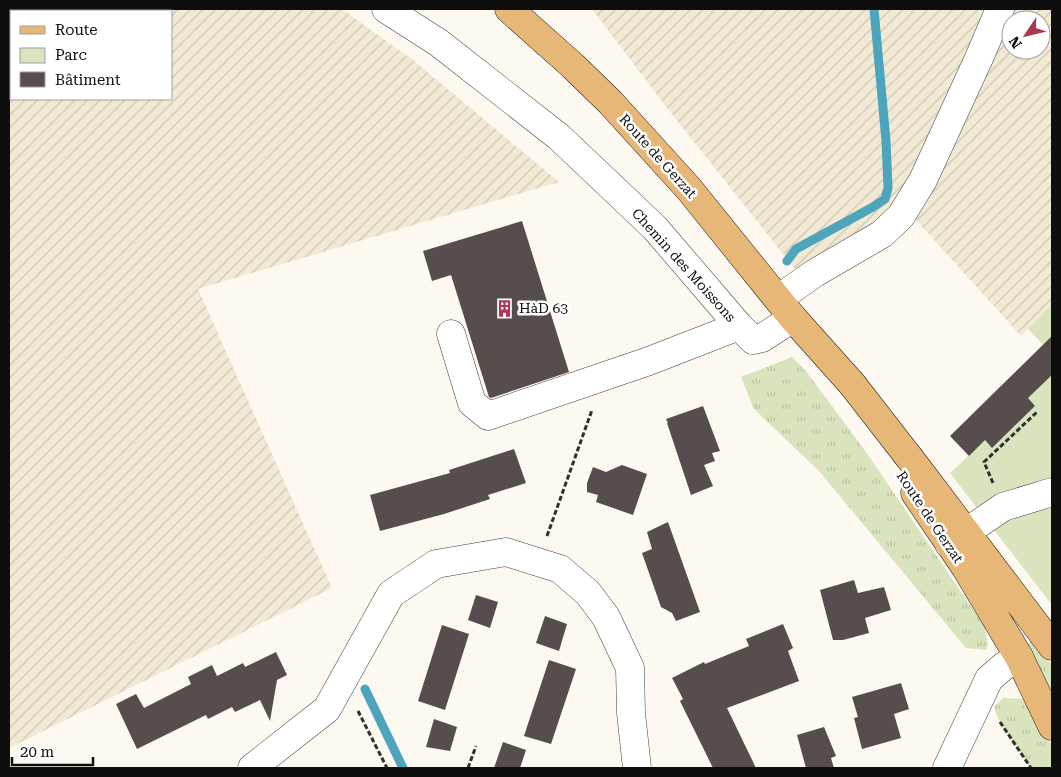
<svg xmlns="http://www.w3.org/2000/svg" width="1061" height="777" viewBox="0 0 1061 777" font-family="'Roboto Serif',serif">
  <defs>
    <pattern id="farmland-furrows" width="10" height="10" patternUnits="userSpaceOnUse" patternTransform="scale(1.25)"><rect width="10" height="10" fill="#f1e9d4"/><path d="M-1 1l2-2M0 10L10 0M9 11l2-2" fill="none" stroke="#cdc7b5"/></pattern>
    <pattern id="grass-tufts" width="24" height="20" patternUnits="userSpaceOnUse" patternTransform="scale(1.25)"><rect width="24" height="20" fill="#d9e4be"/><path d="M3 7l-1-3M5 7V3M7 7l1-3M15 17l-1-3M17 17v-4M19 17l1-3" fill="none" stroke="#b9c2a2"/></pattern>
  </defs>
  <rect width="100%" height="100%" fill="#fdf9f1"/>
  <path fill="url(#farmland-furrows)" fill-rule="evenodd" d="M9 9H342L414 61 559 182 198 289 332 588 9 748ZM11 11H171V99H11Z
    M592 9H1052V304L1021 336 897 199 887 217 872 229 795 269 667 108ZM1011 20H1041V50H1011Z"/>
  <path fill="url(#grass-tufts)" d="M792 357 806 371 866 452 985 627 988 645 986 650 966 648 819 471 754 409 741 377Z
    M1033 640 1052 665V697L1025 646Z
    M1003 698 1027 699 1052 746V768H1030C1020 749 999 727 994 707Z"/>
  <path fill="#d9e4be" d="M1052 304V354L1028 329Z
    M1052 375V605L950 473 985 440 992 447 1035 406 1028 398Z"/>
  <g fill="none" stroke-linecap="round" stroke-linejoin="round">
    <path stroke="#4ca5bc" stroke-width="9" d="M787 261 796 249 873 207 885 199 888 188 886 141 874 9
      M365 689 403 768"/>
  </g>
  <path fill="#554e4c" d="M522 221 569 372 491 398 489 397 451 275 432 281 423 251Z
    M1052 336V375L1028 398 1035 406 992 448 985 440 969 456 950 436Z
    M703 406 720 451 712 453 715 461 704 465 713 486 691 495 667 423H668L666 419Z
    M514 449 526 483 488 495 490 499 444 514 380 531 370 495 450 473 449 470Z
    M622 465 647 474 633 515 596 502 598 495 587 492V483L593 467 606 472Z
    M668 522 700 612 676 621 672 613 661 607 642 553 652 549 647 532Z
    M854 580 858 593 884 587 891 610 865 618 869 633 843 640H833L820 590Z
    M476 595 498 602 490 628 468 620Z
    M545 616 567 624 559 651 536 643Z
    M783 624 793 648 788 651 799 681 727 708 756 768H713L680 701 683 699 672 678 704 662 705 664 749 646 746 639Z
    M442 625 469 634 445 710 418 701Z
    M276 652 287 675 277 680 270 721 260 700 235 712 232 707 208 719 206 715 137 749 116 704 136 694 144 708 191 684 188 677 212 665 217 676 243 663 245 667Z
    M549 660 576 669 551 744 524 736Z
    M901 683 909 709 894 714 901 738 862 749 854 718 858 717 852 697Z
    M434 719 457 727 450 751 426 747Z
    M824 727 836 756 831 758 834 768H806L797 735Z
    M503 742 526 750 520 768H494Z"/>
  <g fill="none" stroke-linecap="round" stroke-linejoin="round">
    <defs>
      <path id="minor" d="M386 9 439 43 559 137 655 228 739 326 753 340 762 338 793 318
        M778 299 815 273 882 234 901 216 923 180 979 58 1000 9
        M451 334 472 403 488 416 649 361 739 326
        M949 544 1003 507 1052 492
        M252 768 327 709 391 594 436 564 506 552 560 569 588 593 606 617 630 668 631 713 637 768
        M947 768 989 679 1004 666 1019 657"/>
      <path id="major" d="M509 9 573 66 611 103 689 189 793 318 852 384 915 465 1052 646
        M915 493 966 568 1019 657 1052 726"/>
    </defs>
    <use href="#minor" stroke="#414141" stroke-width="29"/>
    <use href="#major" stroke="#1f1f1f" stroke-width="29"/>
    <path stroke="#303030" stroke-width="3" stroke-dasharray="5 2.5" stroke-linecap="butt" d="M993 483 984 462 1037 412
      M547 536 592 410
      M358 711 387 768
      M1000 722 1031 768
      M468 768 476 746"/>
    <use href="#minor" stroke="#fff" stroke-width="28"/>
    <use href="#major" stroke="#e7b777" stroke-width="28"/>
  </g>
  <defs>
    <symbol id="building-bare" viewBox="-9 -9 18 18"><path d="M-4-6H4V6H1V3H-1V6H-4ZM-2.5-4.3h1.7v1.8h-1.7ZM.8-4.3h1.7v1.8H.8ZM-2.5-1h1.7V.8h-1.7ZM.8-1h1.7V.8H.8Z" fill="#ad3753" stroke="#fff" stroke-width="2.5" paint-order="stroke"/></symbol>
  </defs>
  <g fill-rule="evenodd">
    <use href="#building-bare" x="492" y="296" width="25" height="25"/>
  </g>
  <g text-anchor="middle" stroke-width="5" stroke-linejoin="round" paint-order="stroke">
    <g font-size="14" fill="#0e0e0e" stroke="#fff">
      <text transform="translate(658 156) rotate(48)" y="5">Route de Gerzat</text>
      <text transform="translate(684 265) rotate(48)" y="5">Chemin des Moissons</text>
      <text transform="translate(930 517) rotate(56)" y="5">Route de Gerzat</text>
    </g>
    <g font-size="14" fill="#0e0e0e" stroke="#fff" text-anchor="start">
      <text x="519" y="313">HàD 63</text>
    </g>
  </g>
  <rect width="1061" height="777" fill="none" stroke="#0e0e0e" stroke-width="20"/>
  <rect x="10" y="10" width="162" height="90" fill="#ffffff" stroke="#9f9f9f"/>
  <rect x="20" y="26" width="25" height="8" fill="#e7b777" stroke="#9f9f9f"/>
  <text x="55" y="35" font-size="15" fill="#0e0e0e">Route</text>
  <rect x="20" y="48" width="25" height="15" fill="#d9e4be" stroke="#9f9f9f"/>
  <text x="55" y="60" font-size="15" fill="#0e0e0e">Parc</text>
  <rect x="20" y="72" width="25" height="15" fill="#554e4c" stroke="#9f9f9f"/>
  <text x="55" y="85" font-size="15" fill="#0e0e0e">Bâtiment</text>
  <g transform="translate(1026 35) rotate(235)"><circle r="24" fill="#ffffff" stroke="#9f9f9f"/>
  <path d="M0-4L9 19L0 12L-9 19Z" fill="#ad3753"/>
  <text y="-8" font-size="14" font-weight="bold" text-anchor="middle" fill="#0e0e0e">N</text>
  </g>
  <path d="M12 757v8h81v-8" fill="none" stroke="#0e0e0e" stroke-width="2.5"/>
  <text x="20" y="757" font-size="15" fill="#0e0e0e" stroke="#ffffff" stroke-width="4" paint-order="stroke">20 m</text>
</svg>
